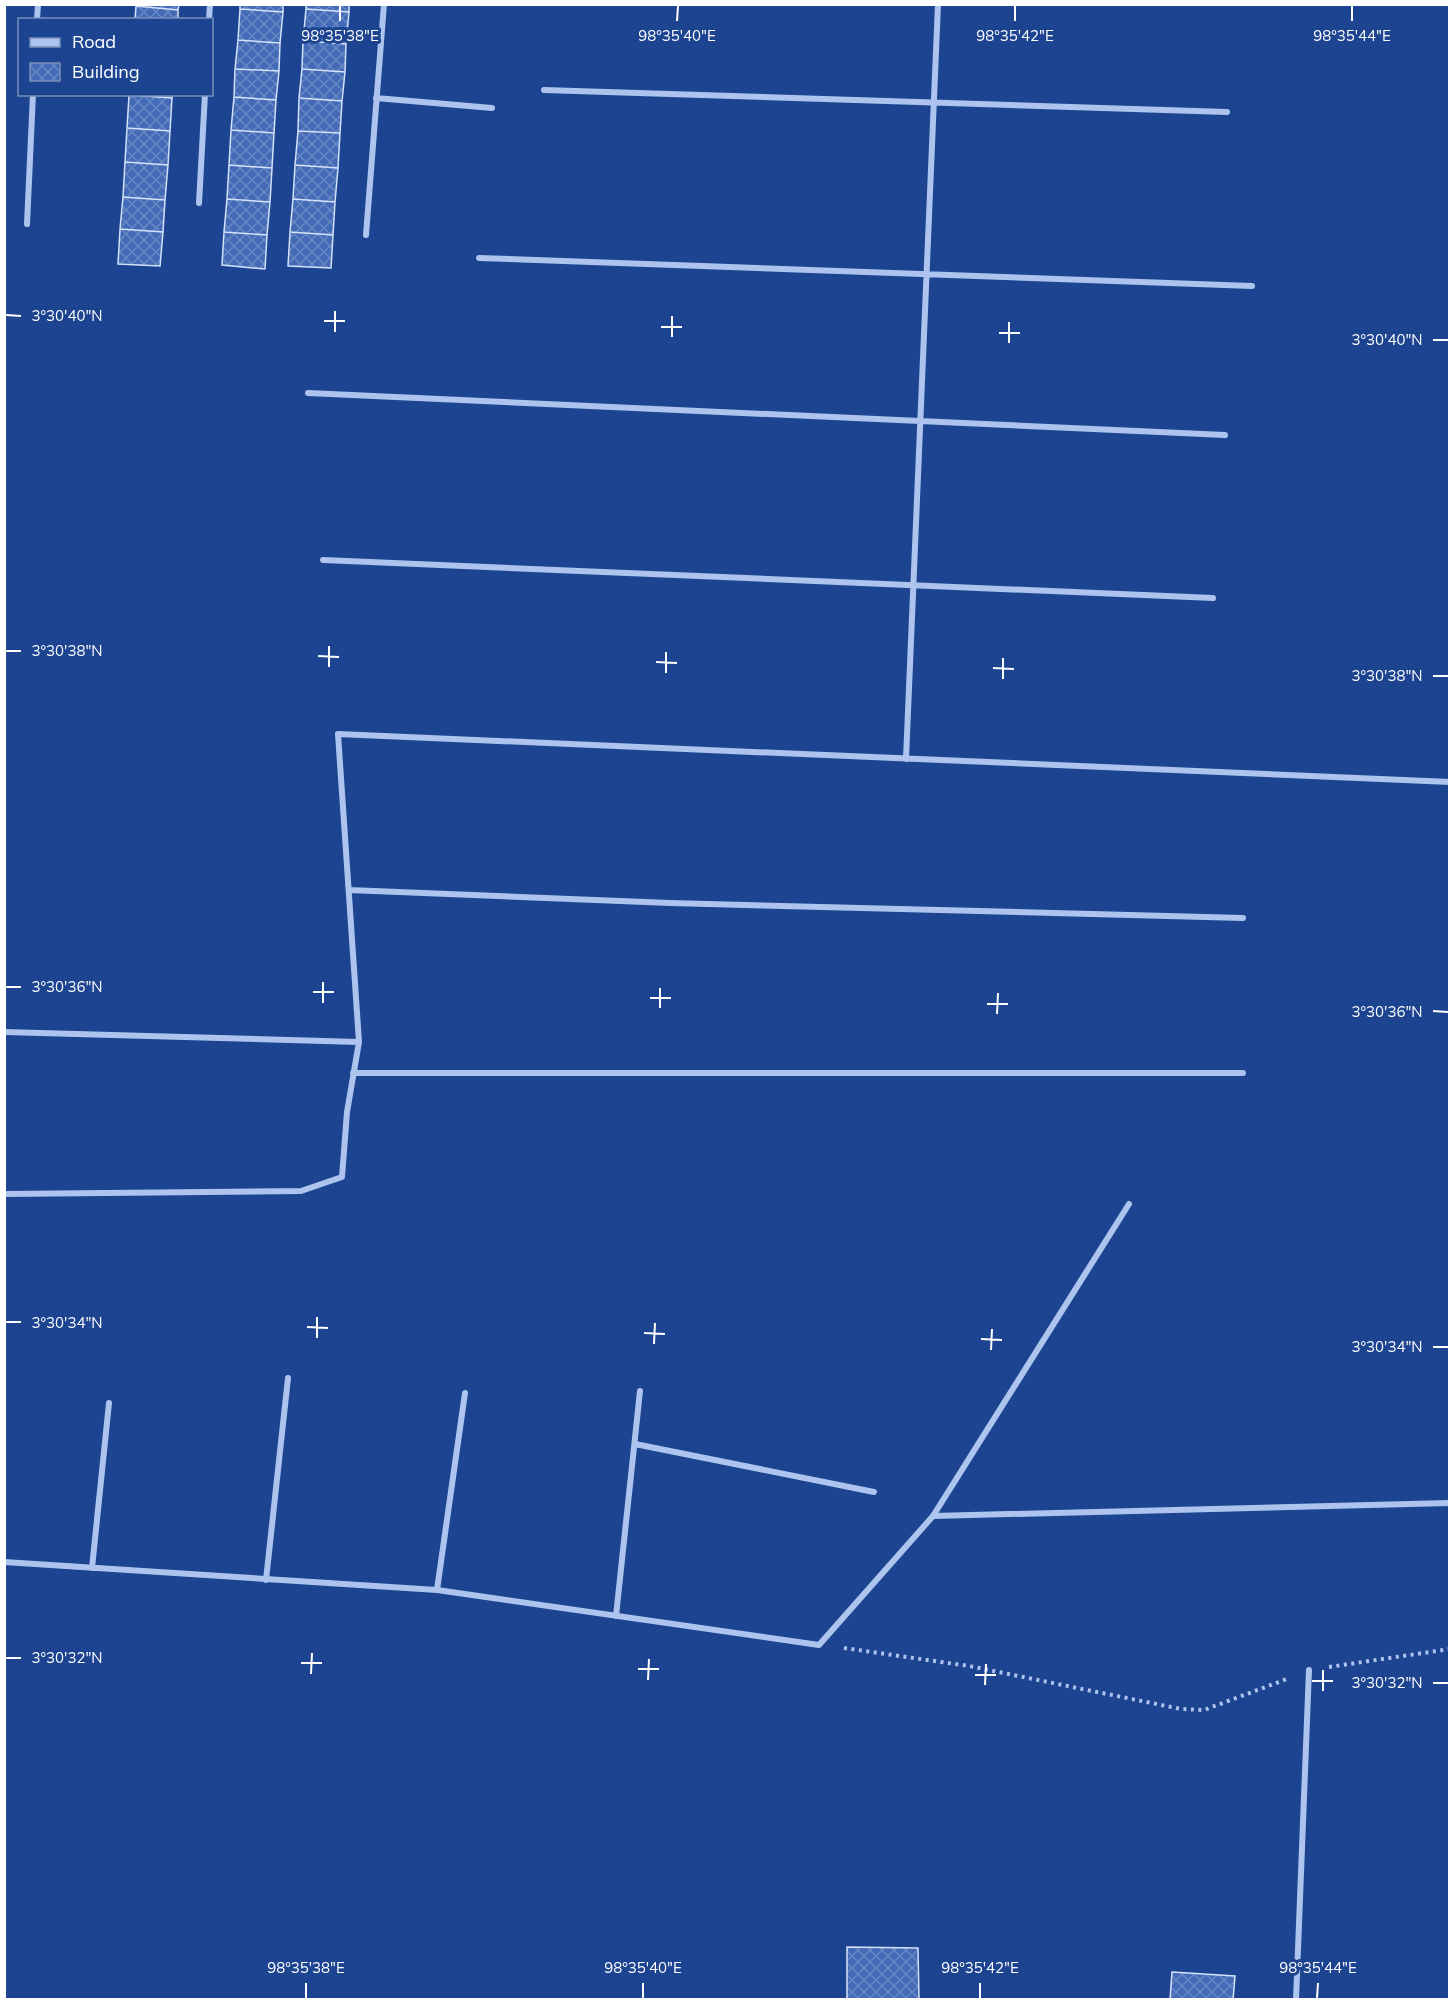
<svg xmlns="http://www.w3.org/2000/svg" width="1454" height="2004" viewBox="0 0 1454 2004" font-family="Mulish,sans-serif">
  <defs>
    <pattern id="building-cross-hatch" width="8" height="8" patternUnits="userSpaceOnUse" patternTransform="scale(1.5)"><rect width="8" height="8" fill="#426ab6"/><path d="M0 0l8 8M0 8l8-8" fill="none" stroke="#6888c5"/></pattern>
  </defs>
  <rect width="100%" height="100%" fill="#1d4490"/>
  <path fill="url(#building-cross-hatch)" stroke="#d3e1fa" stroke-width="1.5" d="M136 4H179L178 10 136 6Z
    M240 4H283V12L240 9Z
    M306 4H349V12L306 9Z
    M136 6 178 10V20H135Z
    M240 9 283 12 280 43 238 40Z
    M306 9 349 12 346 44 303 41Z
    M238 40 280 43 279 71 235 69Z
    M303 41 346 44 345 72 302 69Z
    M235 69 279 71 276 100 234 97Z
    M302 69 345 72 342 101 299 98Z
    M129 94H173L172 98Z
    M129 95 172 98 170 131 127 128Z
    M234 97 276 100 274 133 231 130Z
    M299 98 342 101 340 133 298 131Z
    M127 128 170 131 168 165 125 162Z
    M231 130 274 133 272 168 229 165Z
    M298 131 340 133 338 168 295 165Z
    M125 162 168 165 165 200 123 197Z
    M229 165 272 168 270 202 227 199Z
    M295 165 338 168 335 202 293 199Z
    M123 197 165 200 163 232 120 229Z
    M227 199 270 202 267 235 224 232Z
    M293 199 335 202 333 235 290 232Z
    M120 229 163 232 160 266 118 264Z
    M224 232 267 235 265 269 222 265Z
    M290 232 333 235 331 268 288 266Z
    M847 1947 918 1948 919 2000H847Z
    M1172 1972 1235 1976 1233 2000H1170Z"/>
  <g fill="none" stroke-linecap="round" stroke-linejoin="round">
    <path stroke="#adc4ee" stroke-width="4" stroke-dasharray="3 4.5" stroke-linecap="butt" d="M844 1648 969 1666 1181 1709 1204 1710 1287 1679
      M1329 1667 1450 1649"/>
    <path stroke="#adc4ee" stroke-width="6" d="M37 20 38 4
      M209 20 210 4
      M544 90 1227 112
      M376 98 492 108
      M199 203 205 94
      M27 224 33 94
      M366 235 384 4
      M479 258 1252 286
      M308 393 1225 435
      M323 560 1213 598
      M906 759 938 4
      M349 890 670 903 1243 918
      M4 1032 359 1042
      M353 1073H1243
      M4 1194 301 1191 342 1177 347 1112 359 1042 338 734 1450 782
      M635 1444 874 1492
      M933 1516 1450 1503
      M4 1562 437 1590 819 1645 933 1516 1129 1204
      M92 1568 109 1403
      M266 1580 288 1378
      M437 1590 465 1393
      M616 1616 640 1391
      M1296 2000 1309 1670"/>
  </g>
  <path fill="none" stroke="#fff" stroke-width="2" d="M340 21V6M677 21 678 6M1015 21V6M1352 21V6M6 315 21 316M324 321H345M661 327H682M335 332V311M999 333H1020M672 337V316M1433 340H1448M1009 343V322M6 651H21M318 656 339 657M656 662 677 663M329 667V646M993 668 1014 669M666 673V652M1433 676H1448M1003 679V658M6 987H21M313 992H334M650 998H671M323 1003V982M987 1004H1008M660 1008V988M1433 1011 1448 1012M997 1014 998 993M6 1322H21M307 1327 328 1328M644 1333 665 1334M317 1338V1317M981 1339 1002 1340M654 1344 655 1323M1433 1347H1448M991 1350 992 1329M6 1658H21M301 1663H322M638 1669H659M311 1674 312 1653M975 1675H996M648 1680 649 1659M1312 1681H1333M1433 1683H1448M985 1685 986 1664M1323 1691V1670M306 1998V1983M643 1998V1983M980 1998V1983M1317 1998 1318 1983"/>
  <g font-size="15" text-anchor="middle" fill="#fff" stroke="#1d4490" stroke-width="6" stroke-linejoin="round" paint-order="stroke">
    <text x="340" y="41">98°35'38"E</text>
    <text x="677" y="41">98°35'40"E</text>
    <text x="1015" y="41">98°35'42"E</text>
    <text x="1352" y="41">98°35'44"E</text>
    <text x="67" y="321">3°30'40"N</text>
    <text x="1387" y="345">3°30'40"N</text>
    <text x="67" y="656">3°30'38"N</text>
    <text x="1387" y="681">3°30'38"N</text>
    <text x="67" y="992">3°30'36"N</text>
    <text x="1387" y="1017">3°30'36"N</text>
    <text x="67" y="1328">3°30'34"N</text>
    <text x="1387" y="1352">3°30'34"N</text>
    <text x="67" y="1663">3°30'32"N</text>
    <text x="1387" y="1688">3°30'32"N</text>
    <text x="306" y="1973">98°35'38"E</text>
    <text x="643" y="1973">98°35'40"E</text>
    <text x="980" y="1973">98°35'42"E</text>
    <text x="1318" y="1973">98°35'44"E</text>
  </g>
  <rect width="1454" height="2004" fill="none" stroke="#ffffff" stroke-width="12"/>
  <rect x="18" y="18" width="195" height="78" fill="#1d4490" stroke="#778fbc" stroke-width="1.5"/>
  <rect x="30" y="38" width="30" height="9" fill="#adc4ee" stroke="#778fbc" stroke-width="1.5"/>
  <text x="72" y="48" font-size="18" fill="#ffffff">Road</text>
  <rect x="30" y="63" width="30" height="18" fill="url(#building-cross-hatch)" stroke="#778fbc" stroke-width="1.5"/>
  <text x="72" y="78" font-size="18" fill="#ffffff">Building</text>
</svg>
